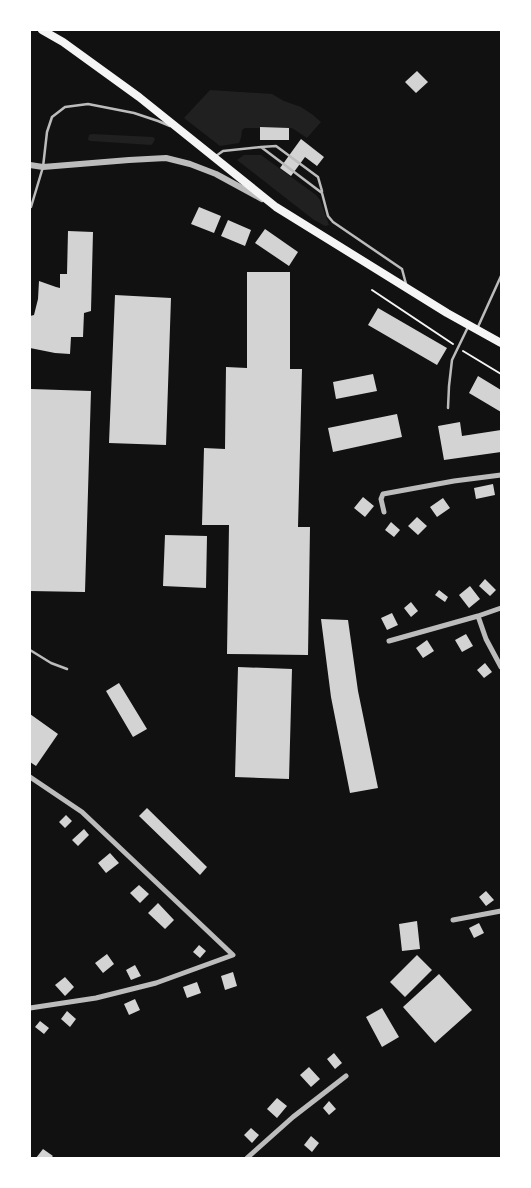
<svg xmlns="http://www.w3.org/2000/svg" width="531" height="1188" viewBox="0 0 531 1188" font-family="'Work Sans',sans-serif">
  <rect width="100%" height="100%" fill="#111"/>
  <path fill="#202020" d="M210 90 272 94 284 101 301 107 313 115 321 122 307 138 292 128H245L242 130 241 138 239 143 220 146 184 118Z
    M92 134 153 137 155 139 153 143 151 145 91 141 88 140 89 135Z
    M244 155H261L316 195 320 200 329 225 325 226 314 220 237 160Z"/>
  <path fill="#d3d3d3" d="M417 71 428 82 416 93 405 82Z
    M260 127 289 128V140H260Z
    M301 139 324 157 317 166 305 157 291 176 280 168Z
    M199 207 221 216 214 233 191 224Z
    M228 220 251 230 245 246 221 236Z
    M265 229 298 252 289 266 255 243Z
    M68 231 93 232 91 311 84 313 83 337H71L70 354 55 353 30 348V316L34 315 38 299 39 281 56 287 60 288V274H67Z
    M247 272H290V369H302L298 527H310L308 655 227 654 229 525H202L204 448 225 449 226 367 247 368Z
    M115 295 171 298 166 445 109 443Z
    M378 308 447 348 437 365 368 325Z
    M373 374 377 391 336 399 333 382Z
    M478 376 501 390V412L469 393Z
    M31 389 91 391 85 592 30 591V430Z
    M397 414 402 437 333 452 328 428Z
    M460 422 462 436 501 430V452L444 460 438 426Z
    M493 484 495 495 476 499 474 488Z
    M363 497 374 506 365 517 354 508Z
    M443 498 450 508 437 517 430 507Z
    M417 517 427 526 418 535 408 526Z
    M391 522 400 530 394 537 385 530Z
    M165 535 207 536 206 588 163 586Z
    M485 579 496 590 490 596 479 586Z
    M470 586 480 599 469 608 459 595Z
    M439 590 448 597 445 602 435 595Z
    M411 602 418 611 411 617 404 608Z
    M392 613 398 625 387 630 381 618Z
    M321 619 348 620 358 691 378 788 350 793 331 697Z
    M466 634 473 646 462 652 455 640Z
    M427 640 434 651 423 658 416 648Z
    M485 663 492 672 484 678 477 670Z
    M238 667 292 669 289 779 235 777Z
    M119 683 147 729 133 737 106 691Z
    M30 714 58 734 36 766 30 762Z
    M147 808 207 867 200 875 139 816Z
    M66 815 72 821 65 828 59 822Z
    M84 829 89 835 78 846 72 840Z
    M110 853 119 863 106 873 98 863Z
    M139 885 149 894 140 903 130 893Z
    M486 891 494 900 486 906 479 897Z
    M158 903 174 920 165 929 148 913Z
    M417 921 420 949 402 951 399 924Z
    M479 923 484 933 474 938 469 928Z
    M199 945 206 951 200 958 193 952Z
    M107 954 114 964 103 973 95 963Z
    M417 955 432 970 405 997 390 982Z
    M135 965 141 976 131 980 126 970Z
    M233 972 237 986 225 990 221 976Z
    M439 974 472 1010 435 1043 403 1007Z
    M65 977 74 987 65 996 55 985Z
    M197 982 201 993 187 998 183 987Z
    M135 999 140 1010 129 1015 124 1004Z
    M382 1008 399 1037 382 1047 366 1017Z
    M67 1011 76 1019 70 1027 61 1019Z
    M40 1021 49 1028 44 1034 35 1027Z
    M334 1053 342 1063 335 1069 327 1059Z
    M309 1067 320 1079 311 1087 300 1075Z
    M277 1098 287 1106 277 1118 267 1109Z
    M329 1101 336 1109 329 1115 323 1108Z
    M251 1128 259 1135 252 1143 244 1135Z
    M311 1136 319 1143 312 1152 304 1145Z
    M43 1149 53 1156 51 1158H36Z"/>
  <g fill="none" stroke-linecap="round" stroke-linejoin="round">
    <path stroke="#f5f5f5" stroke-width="2" d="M372 290 453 344
      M463 351 501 374"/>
    <path stroke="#bcbcbc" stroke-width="2.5" d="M261 147 276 146 318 177 322 191
      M216 156 223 151 261 147 322 193 328 216 333 222 402 269 406 284
      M30 207H31L43 167 47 132 52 117 65 107 88 104 134 113 158 121 170 126
      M477 329 501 276
      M448 408 449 386 452 360 468 327
      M30 650 51 663 67 669"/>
    <path stroke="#bcbcbc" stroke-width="5" d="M384 512 381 499 383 494 454 481 501 475
      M478 616 486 639 501 667
      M389 641 478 616 501 608
      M30 777 82 812 233 955 156 983 96 998 30 1008
      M453 920 501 911
      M247 1158 293 1117 346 1076"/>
    <path stroke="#bcbcbc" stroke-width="6" d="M30 165 43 167 129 160 166 158 190 164 216 174 262 199"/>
    <path stroke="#f5f5f5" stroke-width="8" d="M42 30 63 42 139 97 276 207 447 313 501 343"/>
  </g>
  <rect width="531" height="1188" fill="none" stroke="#ffffff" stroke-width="62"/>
</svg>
